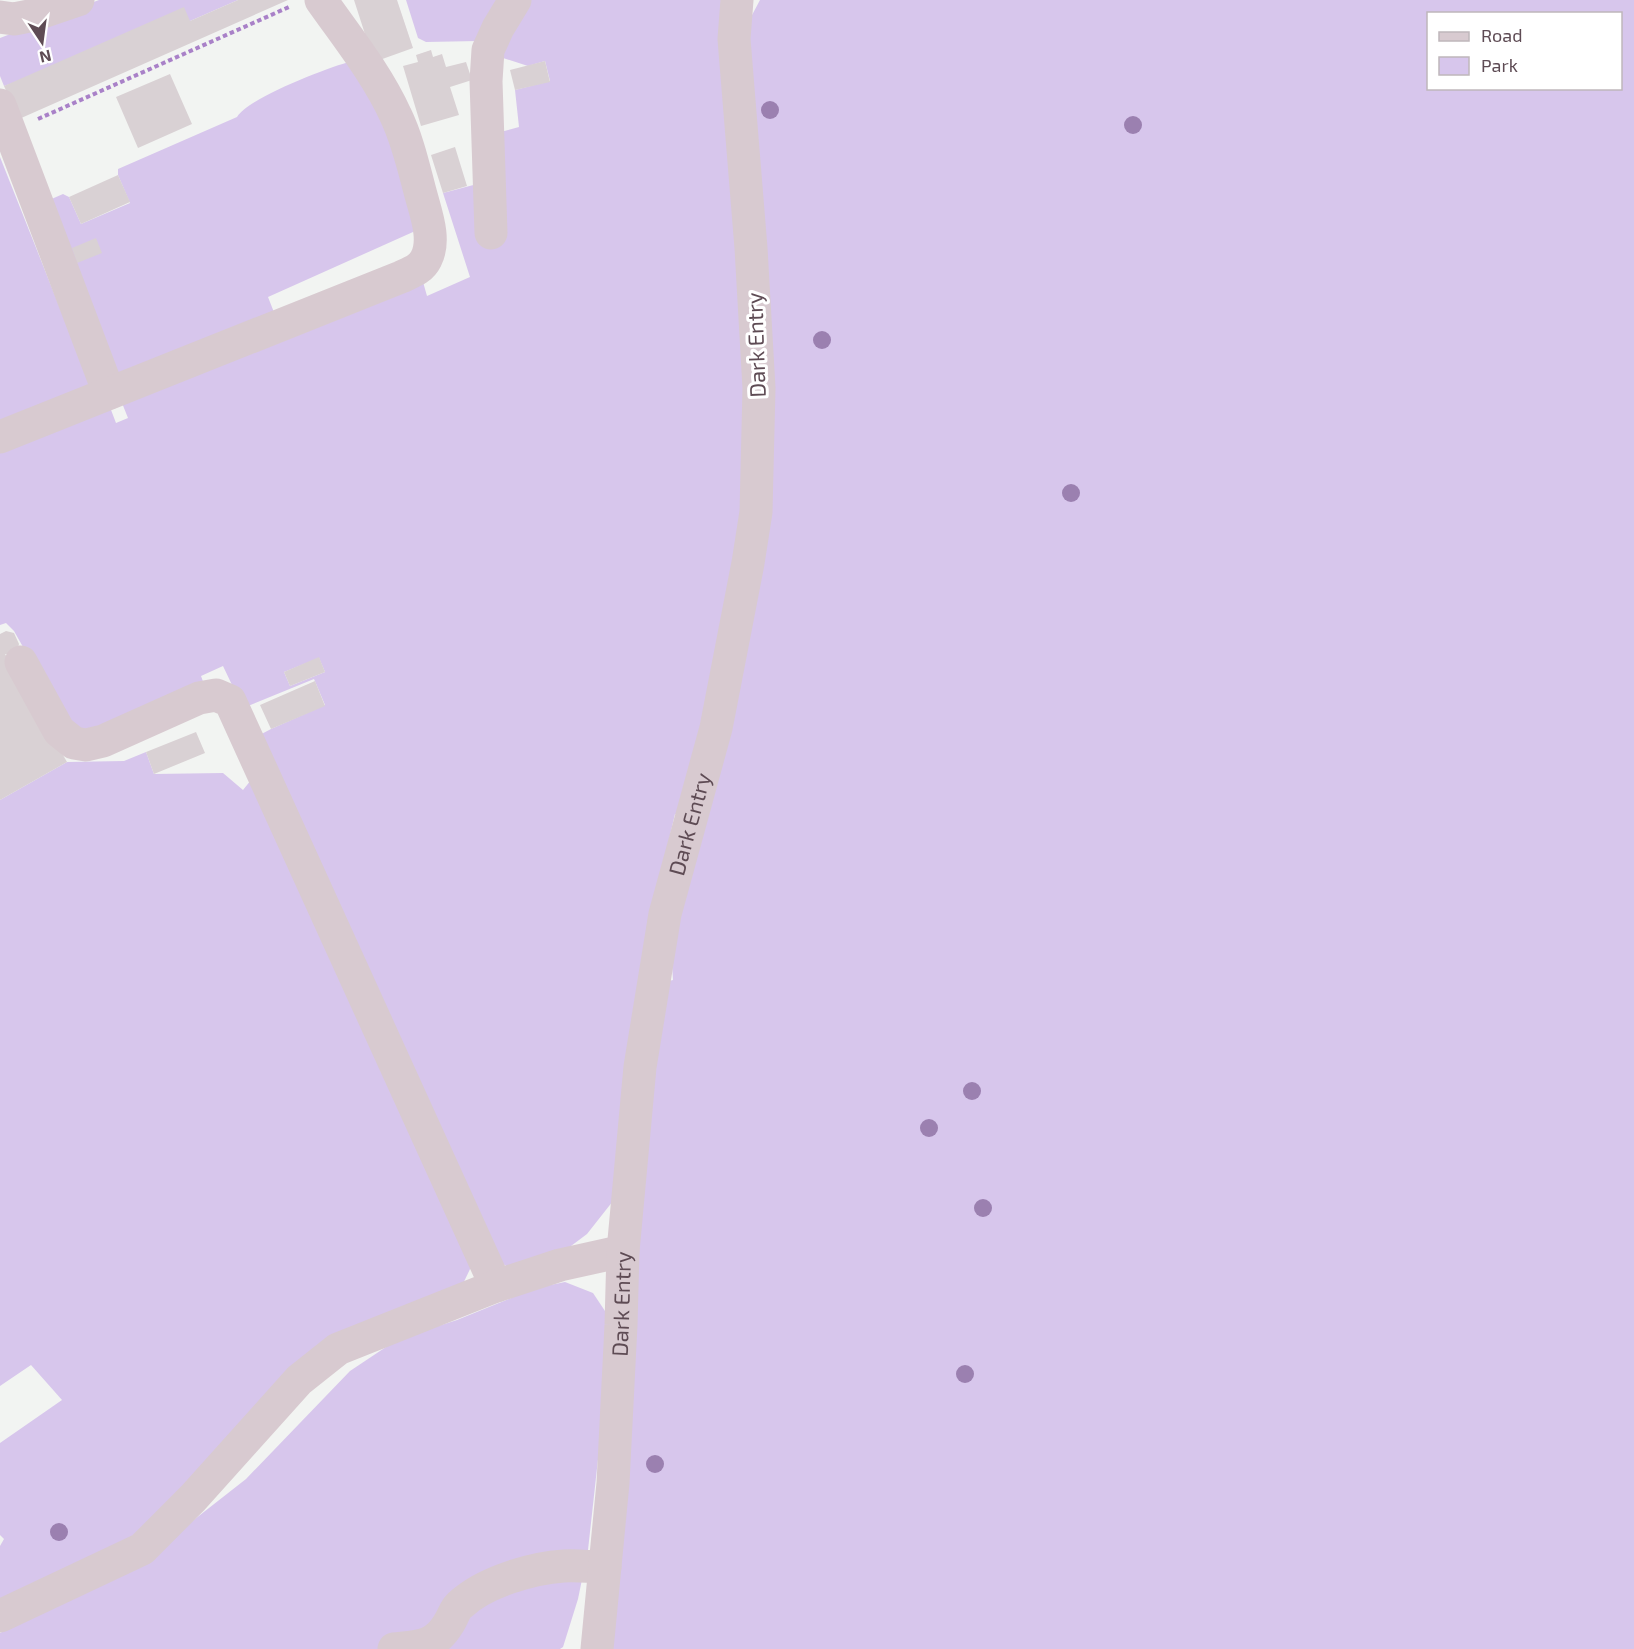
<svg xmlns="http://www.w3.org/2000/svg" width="1634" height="1649" viewBox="0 0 1634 1649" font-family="'Exo 2',sans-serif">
  <rect width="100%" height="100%" fill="#f2f4f2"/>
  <path fill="#d7c6ec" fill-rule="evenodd" d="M99 0H238L190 21 4 86 0 76V38Z
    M406 0H504L478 41 426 42 418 38Z
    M526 0H725L745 85 751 17 760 0H1634V1649H607L613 1201 587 1234 567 1249 508 1267 493 1258 471 1267 460 1290 414 1304 155 1519 116 1548 0 1600V1546L4 1539 0 1535V1443L62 1400 31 1365 0 1386V800L67 762 124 761 146 752 154 774 223 773 243 790 255 775 254 738 271 729 325 705 314 679 243 708 223 666 201 676 205 687 84 733 62 716 14 631 6 623 0 625V447L108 402 116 423 128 418 120 398 421 275 427 296 470 277 443 193 500 178 497 133 519 127 515 90 550 81 545 61 528 66 503 58 501 47ZM1428 14H1620V88H1428ZM319 658 325 672 290 686 284 672ZM675 814 701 816 671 949 673 980 640 988 662 869Z
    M352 61 365 70 420 223 413 232 268 297 277 320 119 379 47 201 63 194 69 197 81 224 130 203 118 175V169L237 117C250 97 327 68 352 61Z
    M0 157 94 394 0 432Z
    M565 1282 593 1293 613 1323 588 1550 578 1599 563 1647 560 1649H0V1633L56 1606 149 1555 246 1479 350 1371 398 1339 457 1320 536 1288Z"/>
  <path fill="#d9d1d4" d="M238 0H288L19 119 4 86 184 7 190 21Z
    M354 0H397L413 48 374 62Z
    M431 50 433 57 442 54 446 67 466 62 472 80 450 87 459 115 421 126 403 66 418 62 416 55Z
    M545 61 550 82 515 90 510 70Z
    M170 74 192 124 138 148 116 97Z
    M455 147 467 186 443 193 431 155Z
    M118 175 130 202 81 224 69 197Z
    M96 238 102 253 77 263 72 248Z
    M6 631 14 633 19 644 17 651 11 655 5 654 67 762 0 800V634Z
    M319 657 325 672 290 686 284 672Z
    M315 681 325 706 271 729 260 705Z
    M196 732 205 753 154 774 146 752Z"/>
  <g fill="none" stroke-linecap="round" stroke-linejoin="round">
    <path stroke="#a981c8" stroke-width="4" stroke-dasharray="4.5 3" stroke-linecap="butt" d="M38 119 289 7"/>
    <g stroke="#d8cad0" stroke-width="33">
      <path d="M0 17 14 19 34 15 78 0"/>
      <path d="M0 105 109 393"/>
      <path d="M491 233 486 81 488 50 498 28 515 0"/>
      <path d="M0 437 401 277C412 272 421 269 426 259 436 240 426 214 421 195 414 169 408 141 396 116 377 74 347 37 321 0"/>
      <path d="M21 662 59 731 74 743 86 745 103 741 199 698 216 695 230 701 496 1286"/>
      <path d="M0 1616 142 1549 193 1498 299 1380 338 1349 496 1286 560 1265 623 1251"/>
      <path d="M394 1649C419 1646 435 1647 449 1623 453 1617 455 1608 461 1604 485 1582 532 1568 564 1566 577 1565 591 1567 605 1567"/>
      <path id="s1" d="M597 1649 613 1483 621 1325 623 1251 640 1067 665 914 716 728 748 563 756 512 759 388 751 248 734 39 737 0"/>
    </g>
  </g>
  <g fill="#9b80b0">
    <circle cx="770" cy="110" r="9"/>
    <circle cx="1133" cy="125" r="9"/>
    <circle cx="822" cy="340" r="9"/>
    <circle cx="1071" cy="493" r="9"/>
    <circle cx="972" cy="1091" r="9"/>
    <circle cx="929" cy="1128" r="9"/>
    <circle cx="983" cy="1208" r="9"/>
    <circle cx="965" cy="1374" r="9"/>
    <circle cx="655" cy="1464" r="9"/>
    <circle cx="59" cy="1532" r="9"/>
  </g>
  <g text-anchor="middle" stroke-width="6" stroke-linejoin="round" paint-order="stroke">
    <g font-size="22" fill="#5e4b54" stroke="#fff">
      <text transform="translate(756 345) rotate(-92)" y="8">Dark Entry</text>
      <text dy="8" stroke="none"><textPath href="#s1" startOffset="832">Dark Entry</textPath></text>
      <text dy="8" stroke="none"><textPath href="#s1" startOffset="346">Dark Entry</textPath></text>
    </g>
  </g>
  <rect x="1427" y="12" width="195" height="78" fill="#ffffff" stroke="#bfb7bb" stroke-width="1.5"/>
  <rect x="1439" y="32" width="30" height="9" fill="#d8cad0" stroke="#bfb7bb" stroke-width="1.5"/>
  <text x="1481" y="42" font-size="18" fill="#5e4b54">Road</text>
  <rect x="1439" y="57" width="30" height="18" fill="#d7c6ec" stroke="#bfb7bb" stroke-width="1.5"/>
  <text x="1481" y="72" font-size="18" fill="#5e4b54">Park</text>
  <g transform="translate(42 42) rotate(167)" stroke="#ffffff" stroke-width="4.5" paint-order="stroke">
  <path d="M0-4.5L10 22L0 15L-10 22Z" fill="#5e4b54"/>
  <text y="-9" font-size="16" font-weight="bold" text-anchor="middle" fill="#5e4b54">N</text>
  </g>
</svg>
